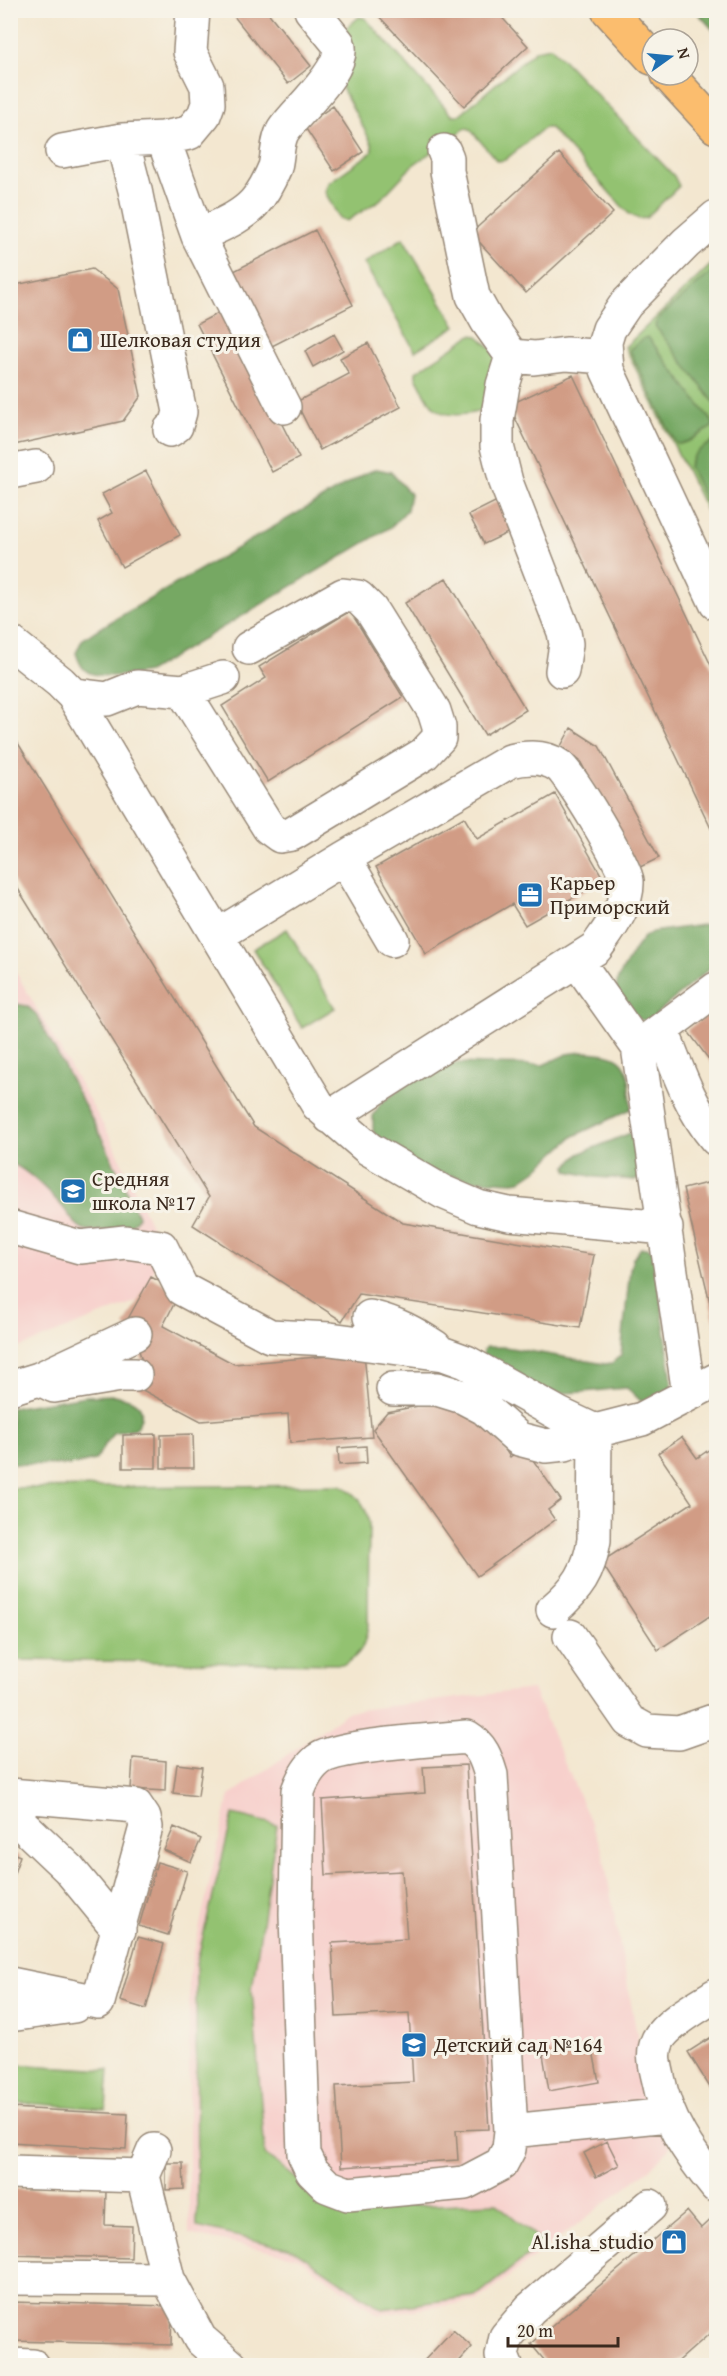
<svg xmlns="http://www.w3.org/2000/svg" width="727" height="2376" viewBox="0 0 727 2376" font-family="'Gentium Book Plus',serif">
  <rect width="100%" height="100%" fill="#f7f3e8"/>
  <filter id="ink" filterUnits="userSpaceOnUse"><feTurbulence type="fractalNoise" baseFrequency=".0167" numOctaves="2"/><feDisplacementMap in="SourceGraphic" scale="12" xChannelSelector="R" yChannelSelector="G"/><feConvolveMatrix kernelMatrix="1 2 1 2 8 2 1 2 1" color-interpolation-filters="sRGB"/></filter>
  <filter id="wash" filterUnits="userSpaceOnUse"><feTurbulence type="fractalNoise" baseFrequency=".008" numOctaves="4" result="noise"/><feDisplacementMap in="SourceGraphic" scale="24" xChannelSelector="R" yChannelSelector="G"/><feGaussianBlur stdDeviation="1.35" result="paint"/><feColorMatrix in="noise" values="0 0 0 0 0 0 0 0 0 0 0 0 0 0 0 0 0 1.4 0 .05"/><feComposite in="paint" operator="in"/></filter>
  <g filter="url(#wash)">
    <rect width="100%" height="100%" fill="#f3e7d0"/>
    <path fill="#f7d0cc" d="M10 962 109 1135 161 1247 151 1277 137 1301 11 1351Z
      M533 1689 602 1849 652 2115 670 2147 651 2168 477 2301 379 2315 297 2257 189 2234V1974L229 1796 349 1711Z"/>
    <path fill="#93c271" stroke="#677648" stroke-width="1.5" d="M359 17 365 18 452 115H459L536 50 551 47 674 176 679 186 646 218 639 219 629 214 550 128H544L505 160 497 161 470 129 466 128 413 165 380 200 347 221 339 218 325 192 328 183 372 152V144L340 84 343 31Z
      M403 238 456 326 415 351 364 263Z
      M716 260V530L625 347Z
      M471 335 478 336 497 354 486 409C474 414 447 419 436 409 427 402 422 386 416 377V372Z
      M287 929 335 1008 302 1028 253 949Z
      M341 1485C358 1495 366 1504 369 1524L368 1626C365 1645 361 1655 344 1664L11 1660V1488Z
      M233 1814 277 1825 252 1989 265 2154 334 2208 496 2203 544 2243 476 2296 382 2309 292 2249 197 2227 196 1965Z
      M10 2064 109 2070 106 2109 11 2102Z"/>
    <path fill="#76a863" stroke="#586940" stroke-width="1.5" d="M696 11H716V33Z
      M716 268V405L655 326 658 319Z
      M648 337 714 424 711 428 689 441 680 444 676 443 674 440 630 351V349L644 338Z
      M716 440V524L689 466C693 451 704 447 716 440Z
      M377 469 391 472 410 494 407 510 391 527 148 672C134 675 96 680 85 670 80 666 78 659 76 653L82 640 95 631 366 473Z
      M716 923V963L649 1020C631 1022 625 1009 615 995L618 978 635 949 643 938 652 932Z
      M10 1003 27 1006 36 1014 104 1142 138 1216C134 1226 126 1229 116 1230 105 1230 93 1233 83 1229 73 1224 68 1213 61 1205 47 1190 29 1171 11 1163Z
      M582 1052C631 1053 629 1066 631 1109L574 1136 535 1171 520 1181 513 1182 472 1180 423 1169 383 1148 373 1131V1116L381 1103 431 1067 447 1063 543 1065 567 1054Z
      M630 1133 639 1141 642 1177 636 1180 595 1177 568 1171 566 1167 579 1154Z
      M641 1248H646L654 1251 672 1382 670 1394 644 1404 627 1388C601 1389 564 1397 540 1390 524 1385 498 1366 483 1358V1350L487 1347H505L605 1364 612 1363 621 1355 630 1270 633 1258Z
      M114 1395C135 1399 150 1406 136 1428L113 1433 95 1460 74 1465 11 1464V1408L86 1396Z"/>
    <g id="blocks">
      <path fill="#d19c85" d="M229 10H266L311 66 288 84Z
        M373 10H495L528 46 464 106Z
        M333 106 363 152 334 171 304 126Z
        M559 153 613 213 526 293 471 233Z
        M315 230 353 305 268 348 230 273Z
        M92 269 118 289 141 396 123 421 14 445 10 443V286Z
        M224 310 299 458 272 472 197 324Z
        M334 334 343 350 313 367 305 351Z
        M368 343 401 407 320 450 296 402 349 374 340 358Z
        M573 375 716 676V839L509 405Z
        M146 471 180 535 122 567 98 521 112 513 102 494Z
        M499 500 514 530 484 544 469 515Z
        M446 578 526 710 485 735 405 603Z
        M350 611 403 697 268 782 222 706 266 678 259 667Z
        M571 728 599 746 659 858 638 868 580 761 561 746Z
        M16 740 254 1127 403 1223 594 1255 580 1328 359 1294 342 1321 193 1225 209 1197 10 876V743Z
        M555 794 604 880 525 925 512 904 426 954 376 867 464 817 477 839Z
        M716 1008V1069L687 1030Z
        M707 1183 716 1221V1328L683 1189Z
        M151 1277 180 1292 163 1326 234 1364 364 1353 372 1437 290 1443 288 1414 201 1421 131 1384 142 1362 135 1334 124 1326Z
        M444 1401 478 1410 510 1457 524 1447 561 1500 548 1510 555 1520 477 1576 373 1429 387 1412Z
        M156 1434V1468H123V1435Z
        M193 1434 194 1468H161V1435Z
        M682 1437 697 1458 716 1445V1612L658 1650 601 1562 692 1503 658 1453Z
        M366 1446 367 1463 339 1465 338 1448Z
        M133 1758 166 1761 165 1791 131 1789Z
        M177 1764 202 1767 198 1796 173 1793Z
        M466 1765 489 2129 456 2130 458 2160 341 2167 336 2086 413 2082 409 2013 336 2017 332 1943 407 1939 402 1871 326 1875 322 1800 425 1793 423 1767Z
        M174 1827 201 1839 191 1862 164 1850Z
        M10 1852 20 1856 11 1882H10Z
        M157 1862 187 1871 168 1935 139 1926Z
        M138 1937 164 1944 146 2009 120 2001Z
        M716 2034V2097L688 2052Z
        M592 2045 599 2082 549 2091 543 2054Z
        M10 2108 128 2114 126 2149 10 2142Z
        M607 2141 619 2165 596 2177 584 2153Z
        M166 2163H183L184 2189 166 2190Z
        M10 2189 106 2191 105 2225 132 2226 131 2258 10 2255Z
        M687 2211 701 2228 716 2214V2328L673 2366H549L531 2344Z
        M10 2302 172 2306 171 2345 10 2341Z
        M453 2330 472 2347 455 2366H419Z"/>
    </g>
  </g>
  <g filter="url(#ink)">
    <use href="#blocks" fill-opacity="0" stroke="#978877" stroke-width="1.5"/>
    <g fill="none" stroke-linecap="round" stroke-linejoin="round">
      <defs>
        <path id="minor" d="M193 10 190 52 207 86 208 104 204 115 189 133 163 138 198 236 284 407
          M163 138 122 140 135 190 180 412 176 426 170 430
          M62 151 122 140
          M444 151 447 158V171L473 296 487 321 512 356 534 358 566 354 606 357
          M716 217 686 243 626 304 609 329 605 342 607 370 716 603
          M198 236C218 226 239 219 254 203 263 193 270 179 275 167 278 155 277 141 283 131 295 112 348 68 338 43L311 10
          M512 356 503 385 497 420V446L506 482 564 632 566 644 562 671
          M10 472 36 467
          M10 642 60 682 73 695 318 1105 369 1149 443 1192 478 1207 509 1214 666 1228
          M183 691 269 828 280 836 292 834 424 754 439 738V727L434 711 371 610 358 597 343 595 249 648
          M73 695 107 699 137 687 183 691 223 678
          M344 858 392 940
          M218 935 344 858 510 761C526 757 544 755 559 766 571 775 626 867 627 881 628 906 610 928 596 948L330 1117
          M577 961 638 1047
          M662 1030C677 1068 690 1108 716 1139
          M10 1227 80 1247 125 1242 161 1247 182 1289 270 1336 330 1339 444 1354 466 1362 559 1414 595 1431
          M370 1317C396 1323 414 1333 435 1347
          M46 1382 54 1386 121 1375H135
          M10 1388 39 1379 135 1334
          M393 1389H437L463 1397 484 1408 519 1439 546 1446 565 1444 595 1431 642 1419 716 1380
          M689 1394 638 1047 716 989
          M553 1610C578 1588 589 1573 594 1540L595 1431
          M570 1636 629 1721 647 1731 679 1733 716 1720
          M10 1795 136 1806 144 1818 146 1827 98 2002
          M10 1813 69 1869 119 1930
          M10 1984 98 2002
          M716 1995C700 2005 667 2023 658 2040 652 2053 655 2064 658 2077 666 2120 689 2153 716 2186
          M10 2015 74 2006
          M511 2131 509 2149 501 2164 465 2183 348 2194 327 2186 312 2171 304 2154 296 1915 298 1791C302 1780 308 1768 318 1760 336 1745 438 1740 467 1737 482 1746 486 1758 491 1775L511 2131 668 2115
          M154 2150 143 2176 168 2279 200 2339 231 2366
          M10 2172 143 2176
          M10 2278 168 2279
          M10 2365 33 2366
          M506 2366 502 2356 506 2337 530 2309 650 2206"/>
        <path id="major" d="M608 10 652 58
          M668 75 716 127"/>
      </defs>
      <use href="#minor" stroke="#978877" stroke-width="36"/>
      <use href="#major" stroke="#978877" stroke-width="36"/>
      <use href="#minor" stroke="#fff" stroke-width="33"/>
      <use href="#major" stroke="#fbbd6e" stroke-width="33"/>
    </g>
  </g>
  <defs>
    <symbol id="shop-square" viewBox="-11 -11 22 22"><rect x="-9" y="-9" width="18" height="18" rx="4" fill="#1f6fb2" stroke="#f7f3e8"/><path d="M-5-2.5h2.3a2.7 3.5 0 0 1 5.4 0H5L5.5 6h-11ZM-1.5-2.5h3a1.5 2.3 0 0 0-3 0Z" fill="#fff"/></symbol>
    <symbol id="office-square" viewBox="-11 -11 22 22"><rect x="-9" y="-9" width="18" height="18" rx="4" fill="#1f6fb2" stroke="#f7f3e8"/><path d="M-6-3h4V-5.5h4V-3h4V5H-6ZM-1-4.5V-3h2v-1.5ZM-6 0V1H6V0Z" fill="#fff"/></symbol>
    <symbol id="school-square" viewBox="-11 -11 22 22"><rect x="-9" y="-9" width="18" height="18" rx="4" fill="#1f6fb2" stroke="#f7f3e8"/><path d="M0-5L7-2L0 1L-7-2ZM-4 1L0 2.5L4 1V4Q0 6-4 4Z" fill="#fff"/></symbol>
  </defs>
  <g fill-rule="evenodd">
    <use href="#shop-square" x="65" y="325" width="30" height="30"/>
    <use href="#office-square" x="515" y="880" width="30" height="30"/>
    <use href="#school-square" x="58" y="1176" width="30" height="30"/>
    <use href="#school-square" x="399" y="2030" width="30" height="30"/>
    <use href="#shop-square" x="659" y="2227" width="30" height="30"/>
  </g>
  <g text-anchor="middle" stroke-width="6" stroke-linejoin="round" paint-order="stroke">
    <g font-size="21" fill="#3b2a1e" stroke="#f7f3e8" text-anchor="start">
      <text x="100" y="347">Шелковая студия</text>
      <text x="550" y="890">Карьер<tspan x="550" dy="24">Приморский</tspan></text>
      <text x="92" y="1186">Средняя<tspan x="92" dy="24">школа №17</tspan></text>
      <text x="434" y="2052">Детский сад №164</text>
      <text x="654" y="2249" text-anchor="end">Al.isha_studio</text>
    </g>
  </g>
  <rect width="727" height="2376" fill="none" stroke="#f7f3e8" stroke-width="36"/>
  <g transform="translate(670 57) rotate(75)"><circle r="28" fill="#f7f3e8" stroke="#aca397" stroke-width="1.5"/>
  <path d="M0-4.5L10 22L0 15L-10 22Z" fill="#1f6fb2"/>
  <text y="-9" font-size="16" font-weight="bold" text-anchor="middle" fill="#3b2a1e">N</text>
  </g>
  <path d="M508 2337v9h110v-9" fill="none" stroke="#3b2a1e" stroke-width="3"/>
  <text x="517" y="2337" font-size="18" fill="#3b2a1e" stroke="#f7f3e8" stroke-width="4.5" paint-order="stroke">20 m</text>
</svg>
